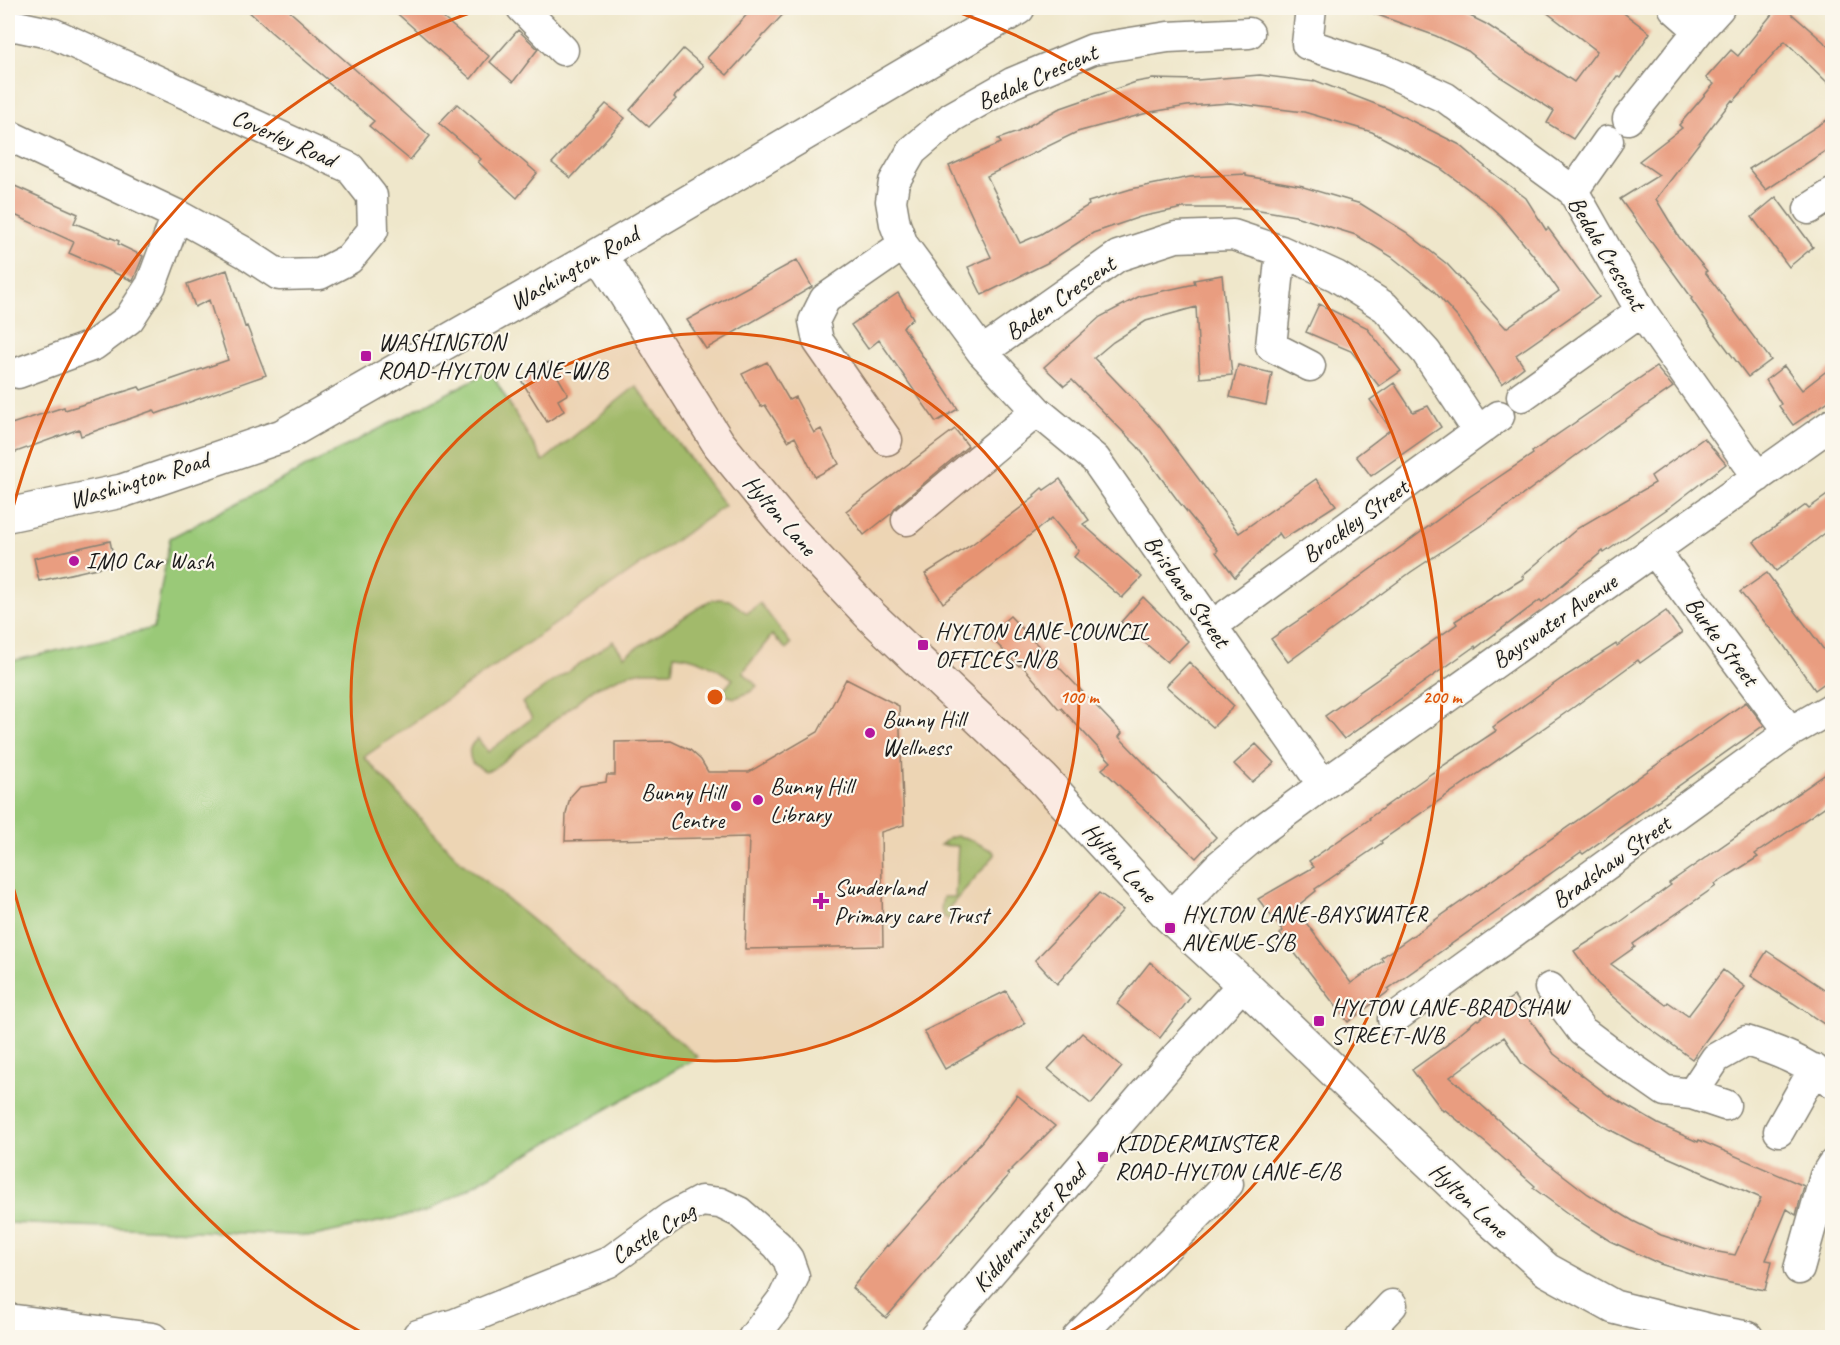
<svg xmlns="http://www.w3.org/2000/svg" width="1840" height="1345" viewBox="0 0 1840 1345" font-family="Caveat,sans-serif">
  <rect width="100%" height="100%" fill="#fbf7ec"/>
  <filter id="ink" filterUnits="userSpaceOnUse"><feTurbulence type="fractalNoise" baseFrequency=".0167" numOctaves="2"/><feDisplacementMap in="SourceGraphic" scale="12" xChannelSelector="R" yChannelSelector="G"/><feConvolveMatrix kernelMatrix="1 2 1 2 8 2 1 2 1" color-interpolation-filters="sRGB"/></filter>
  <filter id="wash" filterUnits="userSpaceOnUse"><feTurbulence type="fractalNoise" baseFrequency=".008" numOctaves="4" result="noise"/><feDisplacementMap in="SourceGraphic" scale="24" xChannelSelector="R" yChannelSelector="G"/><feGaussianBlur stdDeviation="1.35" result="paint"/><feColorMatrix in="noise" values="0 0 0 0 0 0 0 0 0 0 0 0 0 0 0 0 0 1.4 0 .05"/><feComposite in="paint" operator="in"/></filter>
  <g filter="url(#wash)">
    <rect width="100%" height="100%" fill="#efe7cb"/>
    <path fill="#9ac978" stroke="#5b724a" stroke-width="1.5" d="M490 371 543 461 636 386 725 506 364 757 457 858 698 1057 428 1211 314 1236 8 1223V662L154 628 170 538Z
      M718 599 729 600 747 613 760 603 791 644 786 649 772 635 743 672 757 686 750 692 735 698 728 696 723 691 733 679C714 667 697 656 674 655L672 671H644L628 674 595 688 493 769 485 771 472 763C468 753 468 745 478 739L488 752 532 718 522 703 613 641 624 656 709 601Z
      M957 836 967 838 993 851 995 855 948 909 956 918C950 921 946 919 942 915L941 909 943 897H955L958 846 940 845 949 838Z"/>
    <g id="blocks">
      <path fill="#e99d80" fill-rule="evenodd" d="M245 8H286L430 136 410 160 369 126 374 121 327 82 328 80 271 32Z
        M391 8H431L489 56 471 79Z
        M753 8H789L727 75 707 58Z
        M1364 8H1454L1486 24 1574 82 1597 51 1541 8H1617L1650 33 1620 78 1617 76 1573 139 1547 123 1554 111 1502 78 1468 51 1436 36 1364 10Z
        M1777 8H1785L1833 50V88L1785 41 1757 72 1758 73 1734 101 1732 100 1656 199 1679 237 1707 271 1705 272 1771 360 1748 377 1712 329 1691 299 1692 298 1620 199 1659 175 1639 161 1682 128 1679 125 1714 84 1706 78 1731 50 1738 56Z
        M518 30 538 49 513 82 490 62Z
        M683 49 703 66 674 97 676 99 649 127 630 110Z
        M1260 75 1314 82V80L1388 109 1460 145 1490 171 1526 198 1546 230 1548 228 1599 297 1516 355 1524 367 1502 384 1458 318 1433 290 1392 257 1356 235 1295 216 1248 208H1183L1140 217 1093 233 1047 263 982 295 968 267 991 257 949 166 1001 143 998 139 1018 132 1058 109 1136 82 1153 79 1197 80ZM1230 103 1304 112 1372 132 1440 168 1488 204 1500 215 1538 261 1559 291 1506 328 1447 264 1406 232 1361 204 1303 187V186L1246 176V174L1190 177 1131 189 1088 202 1089 205 1041 234 1020 243 987 176 1077 132 1151 112 1187 106Z
        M457 104 537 173 517 198 478 162 481 159 439 123Z
        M606 104 625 118 571 178 552 163Z
        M1833 116V146L1766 190 1749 169Z
        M8 183 78 214 74 223 119 241 118 244 143 256 133 281 69 253 74 242 8 212Z
        M1776 197 1813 247 1789 267 1752 217Z
        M797 260 812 287 706 349 687 320Z
        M227 270 245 327 247 326 266 375 156 414 154 410 81 436 79 429 8 455V425L64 407 65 410 139 387 141 390 228 360 209 300 195 307 187 284Z
        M1222 275 1232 375 1200 378 1196 307 1146 321 1113 342 1094 358 1159 426 1239 533 1316 479 1336 505 1283 539 1279 533 1235 577 1216 552 1218 550 1179 502 1138 447 1072 380 1064 386 1044 367 1100 317 1140 296 1195 284 1194 280Z
        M898 293 913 318 903 327 958 409 936 422 879 340 868 349 851 325Z
        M1319 304 1366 327 1401 371 1379 386 1351 351 1306 332Z
        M549 362 568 394 558 400 564 411 547 422 521 380Z
        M767 362 789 400 795 397 814 433 821 429 839 464 815 477 795 437 788 441 765 405 761 407 742 374Z
        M1238 365 1272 373 1266 405 1230 397Z
        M1784 366 1802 390 1833 366V398L1793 425 1779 406 1781 404 1766 380Z
        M1656 367 1673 387 1605 434 1486 522 1411 572 1288 662 1271 639 1331 598 1466 499 1533 454 1532 452Z
        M1394 383 1413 412 1428 406 1441 427 1371 476 1356 456 1391 429 1370 400Z
        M955 429 968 446 896 507 892 513 864 535 846 511Z
        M1704 438 1726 464 1670 507 1604 553 1603 551 1542 602 1540 600 1476 648 1475 646 1344 739 1325 716 1457 624 1455 621 1524 578 1522 576 1578 528 1655 483 1651 476Z
        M1060 479 1089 520 1083 524 1142 577 1122 598 1074 557 1079 551 1052 518 943 603 925 574 971 545 1035 497 1034 495 1042 488 1044 490Z
        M1833 491V527L1776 571 1754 542 1806 505 1809 508Z
        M110 541 115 564 39 581 34 558Z
        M1767 573 1833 662V677L1815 690 1782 643 1740 592Z
        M1143 597 1188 641 1167 662 1121 622Z
        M1666 611 1682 633 1640 663 1638 660 1574 707 1381 841 1382 843 1315 889 1316 891 1295 908 1351 983 1383 961 1381 958 1746 702 1764 725 1583 854 1581 852 1388 989 1389 991 1348 1022 1280 934 1283 931 1258 899 1314 867 1309 861 1370 819 1369 818 1432 773 1496 731 1493 727 1561 679 1616 644 1617 646Z
        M1010 616 1122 733 1119 737 1216 837 1196 858 1102 769 1111 762 1061 708 1059 709 1021 664 1019 666 988 635Z
        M1189 662 1234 706 1213 727 1166 686Z
        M846 679 899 706 904 825 881 832 883 946 745 949 749 837 565 841 566 814 570 797 580 786 606 782 607 775H615V742L671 741 690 750 701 760 708 772H749L818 732Z
        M1256 744 1274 763 1252 782 1234 764Z
        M1833 769V801L1755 854 1758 857 1715 884 1716 886 1633 944 1635 947 1611 964 1666 1005 1668 1002 1688 1016 1723 970 1745 987 1692 1059 1645 1025 1597 983 1574 951 1619 923 1671 885 1669 883Z
        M1099 893 1123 910 1057 984 1035 960Z
        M1767 951 1833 995V1030L1793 1003 1751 976Z
        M1150 962 1190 998 1160 1038 1117 1004Z
        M1006 991 1025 1024 945 1069 924 1031Z
        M1514 996 1554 1054 1608 1095 1658 1124 1698 1142 1699 1140 1804 1186 1796 1215 1787 1209 1766 1260 1772 1261 1765 1290 1706 1278 1660 1264 1610 1241 1574 1218 1533 1188 1535 1186 1487 1144 1445 1110 1443 1111 1412 1070 1448 1044V1043L1477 1019 1478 1020ZM1504 1037 1522 1064 1605 1127 1633 1142 1761 1198 1735 1255 1707 1250 1661 1235 1633 1221 1588 1194 1541 1158 1450 1077Z
        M1082 1033 1122 1067 1091 1104 1048 1069Z
        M1017 1095 1055 1126 1007 1174 1009 1175 886 1318 852 1288 887 1245 888 1246 983 1140Z"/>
    </g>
  </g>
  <g filter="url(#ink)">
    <use href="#blocks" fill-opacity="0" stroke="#868274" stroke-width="1.5"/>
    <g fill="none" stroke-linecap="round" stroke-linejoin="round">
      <defs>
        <path id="street" d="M522 8 563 50
          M1311 8 1307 44 1387 71 1446 98 1573 191 1641 311 1758 477
          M1674 8 1699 30
          M8 27 16 26 54 34 350 168 372 196 373 230 349 259 320 274 279 275 244 252 177 215 8 135
          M1249 33 1168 37 1093 49 1012 83 952 117 912 151 894 182 891 201 895 224 903 245 982 352 1037 411 1095 459 1323 785
          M1628 119 1699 30 1719 8
          M1573 191 1608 141
          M1809 209 1832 194
          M1281 251 1271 346 1310 366
          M982 352 1118 256 1176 237 1233 235 1281 251 1336 276 1385 307 1426 352 1478 431
          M18 373 94 345 129 319 151 285 177 215
          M1522 396 1641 311
          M887 440 818 341 814 321 825 299 903 245
          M907 520 1037 411
          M1654 550 1790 732
          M1212 626 1499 416
          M1170 917 1220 865 1259 832 1323 785 1832 424
          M1550 988 1582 1031 1622 1061 1665 1091 1692 1094 1725 1105
          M1393 1019 1790 732 1832 708
          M1692 1094 1716 1058 1746 1041C1779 1051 1804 1062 1832 1082
          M1779 1131 1814 1069
          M1799 1269 1825 1176 1832 1165
          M8 1319 153 1338
          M418 1335 455 1324 609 1262 671 1217 701 1201 720 1203 739 1212 777 1245 788 1259 794 1276 783 1299 753 1338
          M934 1338 1169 1065 1243 984
          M1077 1338 1228 1184
          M1361 1338 1392 1305"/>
        <path id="secondary" d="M600 254 719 444 782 521 871 616 1042 778 1170 917 1243 984 1487 1217 1547 1270 1614 1307 1719 1333 1747 1338
          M8 515 122 491 282 436 600 254 1018 8"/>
      </defs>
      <use href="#street" stroke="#868274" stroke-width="33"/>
      <use href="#secondary" stroke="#868274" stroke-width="36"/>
      <use href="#street" stroke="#fff" stroke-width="30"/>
      <use href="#secondary" stroke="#fff" stroke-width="33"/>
    </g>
  </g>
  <circle cx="715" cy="697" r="364" fill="#de560d" fill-opacity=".12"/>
  <g fill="none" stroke="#de560d" stroke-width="3">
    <circle cx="715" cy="697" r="364"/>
    <path d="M368 1336A727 727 0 0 1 8 867M8 527A727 727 0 0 1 484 8M946 8A727 727 0 0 1 1062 1336"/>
  </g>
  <g fill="#b5179e" stroke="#fbf7ec" stroke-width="2">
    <rect x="360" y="350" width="12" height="12" rx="3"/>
    <circle cx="74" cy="561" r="6"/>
    <rect x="917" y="639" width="12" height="12" rx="3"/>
    <circle cx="870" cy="733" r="6"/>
    <circle cx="758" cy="800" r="6"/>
    <circle cx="736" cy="806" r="6"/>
    <path d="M818 892h6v6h6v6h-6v6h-6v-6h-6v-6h6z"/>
    <rect x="1164" y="922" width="12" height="12" rx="3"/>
    <rect x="1313" y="1015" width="12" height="12" rx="3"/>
    <rect x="1097" y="1151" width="12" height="12" rx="3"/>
  </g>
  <g text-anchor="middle" stroke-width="4.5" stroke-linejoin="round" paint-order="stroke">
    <g font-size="24" fill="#1c1c1c" stroke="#fbf7ec">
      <text transform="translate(1037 77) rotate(-24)" y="8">Bedale Crescent</text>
      <text transform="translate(284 138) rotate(24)" y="8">Coverley Road</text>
      <text transform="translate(1607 253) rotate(59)" y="8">Bedale Crescent</text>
      <text transform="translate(574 268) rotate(-30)" y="8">Washington Road</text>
      <text transform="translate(1060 298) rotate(-35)" y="8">Baden Crescent</text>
      <text transform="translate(139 480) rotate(-17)" y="8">Washington Road</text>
      <text transform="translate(780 515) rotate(49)" y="8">Hylton Lane</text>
      <text transform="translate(1355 521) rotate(-36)" y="8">Brockley Street</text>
      <text transform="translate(1187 591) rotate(55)" y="8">Brisbane Street</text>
      <text transform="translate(1554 621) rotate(-35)" y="8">Bayswater Avenue</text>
      <text transform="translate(1722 641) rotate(53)" y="8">Burke Street</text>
      <text transform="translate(1120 862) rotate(48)" y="8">Hylton Lane</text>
      <text transform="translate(1611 862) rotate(-36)" y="8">Bradshaw Street</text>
      <text transform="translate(1469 1200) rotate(43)" y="8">Hylton Lane</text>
      <text transform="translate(1029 1228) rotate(-49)" y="8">Kidderminster Road</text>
      <text transform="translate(653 1233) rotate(-32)" y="8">Castle Crag</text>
    </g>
    <g font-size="24" fill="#1c1c1c" stroke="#fbf7ec" text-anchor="start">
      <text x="378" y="350">WASHINGTON<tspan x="378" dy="28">ROAD-HYLTON LANE-W/B</tspan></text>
      <text x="86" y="569">IMO Car Wash</text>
      <text x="935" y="639">HYLTON LANE-COUNCIL<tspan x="935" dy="28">OFFICES-N/B</tspan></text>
      <text x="882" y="727">Bunny Hill<tspan x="882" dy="28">Wellness</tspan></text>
      <text x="770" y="794">Bunny Hill<tspan x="770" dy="28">Library</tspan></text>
      <text x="724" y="800" text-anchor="end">Bunny Hill<tspan x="724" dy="28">Centre</tspan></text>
      <text x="834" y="895">Sunderland<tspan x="834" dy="28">Primary care Trust</tspan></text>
      <text x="1182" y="922">HYLTON LANE-BAYSWATER<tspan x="1182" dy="28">AVENUE-S/B</tspan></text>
      <text x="1331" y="1015">HYLTON LANE-BRADSHAW<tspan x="1331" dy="28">STREET-N/B</tspan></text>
      <text x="1115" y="1151">KIDDERMINSTER<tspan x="1115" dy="28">ROAD-HYLTON LANE-E/B</tspan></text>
    </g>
  </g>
  <circle cx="715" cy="697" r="9" fill="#de560d" stroke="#fbf7ec" stroke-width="3"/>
  <g font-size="18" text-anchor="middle" font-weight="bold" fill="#de560d" stroke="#fbf7ec" stroke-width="4.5" stroke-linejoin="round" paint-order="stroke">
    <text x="1079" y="703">100 m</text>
    <text x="1442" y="703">200 m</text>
  </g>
  <rect width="1840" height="1345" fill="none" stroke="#fbf7ec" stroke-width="30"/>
</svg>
